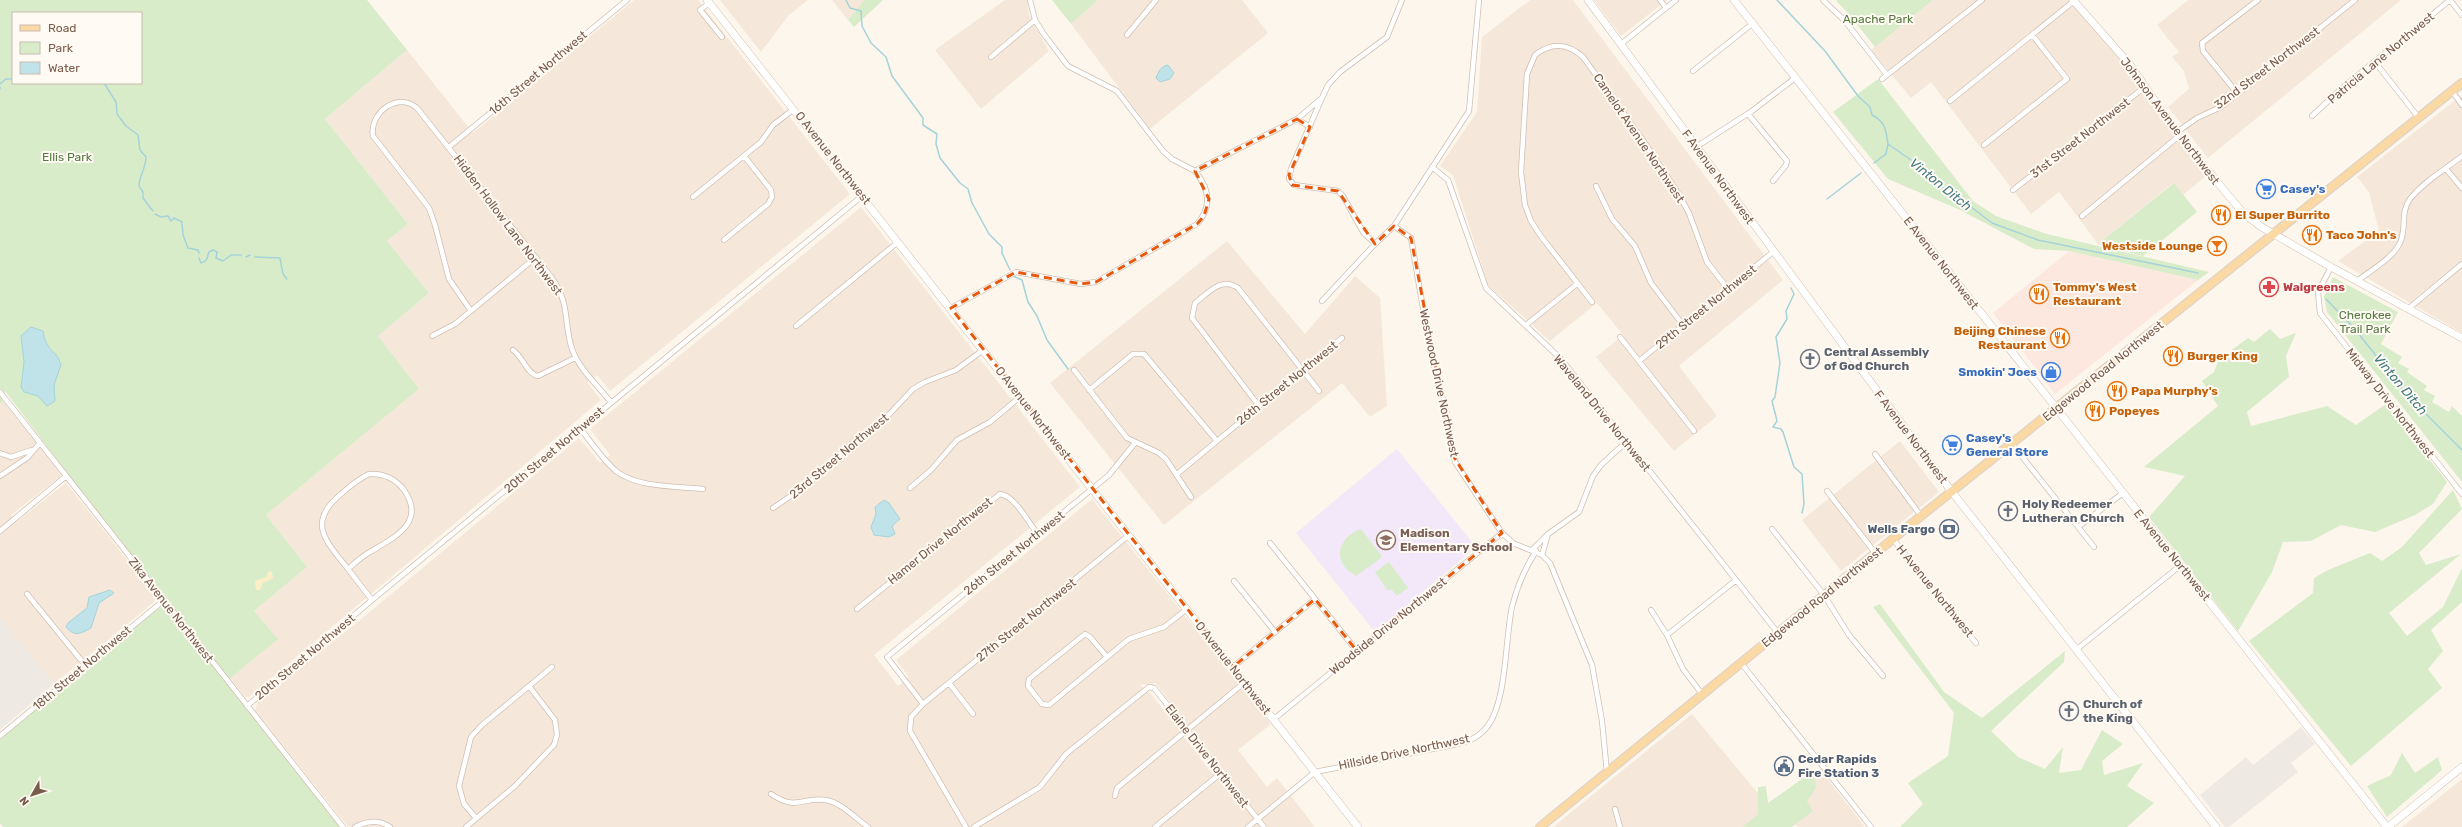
<svg xmlns="http://www.w3.org/2000/svg" width="2462" height="827" viewBox="0 0 2462 827" font-family="Rubik,sans-serif">
  <rect width="100%" height="100%" fill="#fdf6ec"/>
  <path fill="#f5e8da" fill-rule="evenodd" d="M634 0H698L850 194 610 391 597 375 587 382 601 400 249 697H245L230 678 277 639 254 611 307 567 266 515 419 389 378 336 429 293 387 241 408 224 325 119 407 50 473 133Z
    M720 0H808L788 16 761 52Z
    M832 0H864L848 20Z
    M1005 0H1027L1029 15 1049 51 981 109 935 50Z
    M1098 0H1242L1268 33 1150 129 1071 24Z
    M1530 0H1573L1783 280 1679 366 1717 416 1674 451 1596 357 1623 335 1597 303 1550 341 1488 285 1453 175 1440 166 1477 112 1482 37Z
    M1594 0H1667L1621 36Z
    M1933 0H2069L2128 68 2172 133 2206 176 2183 195 2173 183 2098 244 2059 192 2031 214 1931 82 1911 98 1871 50Z
    M2188 0H2401L2208 158 2168 107 2189 89 2184 71 2172 57 2179 52 2157 25Z
    M2462 95V333L2338 261 2379 231 2369 192 2357 177Z
    M861 207 1080 487 874 655 898 686 909 677 896 660 1092 499 1271 724 1238 750 1267 787 1277 778 1315 827H348L255 710 258 701 354 625 579 438 600 463 610 455 590 429ZM1155 683 1219 764 1211 772 1152 695 1140 685Z
    M1227 241 1305 334 1355 276 1380 298 1387 406 1370 417 1342 383 1164 525 1050 383Z
    M3 401 62 475 11 515 16 522 66 483 155 595 154 602 54 684 0 618V403Z
    M1900 441 1939 492 1841 571 1802 520Z
    M1692 714 1772 810 1750 827H1553Z
    M1822 772 1865 827H1797L1780 804Z
    M2462 779V827H2402Z"/>
  <path fill="#fde8e0" d="M2069 251 2198 280 2055 394 1993 313Z"/>
  <path fill="#efe9e4" d="M0 618 54 684 0 730Z
    M2301 727 2315 744 2291 763 2298 772 2229 827H2225L2200 795 2246 757 2253 765Z"/>
  <path fill="#f3e8fa" d="M1397 449 1476 547 1375 632 1296 533Z"/>
  <path fill="#d8ecc9" fill-rule="evenodd" d="M0 0H367L407 50 325 119 408 224 387 241 429 293 378 336 419 389 266 515 307 567 254 611 278 639 227 681 343 827H3L0 823V736L163 600 5 391 3 401 0 403ZM13 13H141V83H13Z
    M864 0H883L854 27 848 20Z
    M1052 0H1098L1071 24Z
    M1837 0H1933L1875 47 1848 13 1836 1Z
    M1878 79 1973 201 1996 216 2047 234 2209 272 2198 280 2069 251 2034 249 1958 209 1888 179 1833 112Z
    M2174 183 2197 212 2143 256 2098 244Z
    M2333 277 2398 312 2381 344 2402 357 2398 363 2409 369 2407 372 2427 386 2424 390 2435 396 2432 402 2449 412 2452 406 2462 416V482L2327 312 2324 297Z
    M2270 329 2280 339 2296 333 2286 356 2289 377 2247 412 2251 426 2327 406 2356 425 2386 404 2447 482 2433 504 2415 515 2375 532 2341 525 2311 541 2283 542 2272 572 2238 631 2149 517 2185 476 2144 467 2218 406 2202 381 2214 372 2219 359 2248 338 2254 342Z
    M2453 490 2462 509 2419 553 2426 565 2461 554 2389 613 2407 636 2443 607 2462 568V602L2431 630 2443 651 2428 669 2442 688 2351 766 2249 641 2313 593 2314 578 2328 570 2370 553 2382 561 2402 547Z
    M1361 529 1381 555V558L1356 576C1332 563 1336 538 1361 529Z
    M1389 562 1408 588 1397 596 1391 589 1388 591 1375 572Z
    M1880 604 1944 692 1982 718 2065 651 2064 662 1991 731 2018 757 2045 769 2063 747 2059 773 2081 770 2102 730 2123 744 2102 761 2104 775 2143 763 2127 786 2154 803 2127 827H1900L1923 804 1908 783 1948 756 1954 713 1873 607Z
    M2402 753 2415 773 2438 757 2442 770 2387 817 2367 786 2391 775Z
    M1813 771 1816 788 1807 801 1813 811 1792 827H1743L1758 814V787L1766 786 1768 803Z"/>
  <path fill="#fcefc7" d="M269 571 272 572 273 578 263 583 260 590H256L255 581 266 577Z"/>
  <path fill="#bfe3e8" stroke="#a5d3da" d="M1168 65 1174 73 1170 79 1160 82 1156 78C1158 72 1161 66 1168 65Z
    M31 327 43 331C46 353 57 349 61 365L54 385 55 401 47 406 38 396 24 392 21 387 24 362 21 336Z
    M884 500 889 503 900 519 892 526 895 534 889 537 874 535 871 527 876 514 875 507Z
    M110 590 114 593 99 603 91 628C80 634 75 637 66 627L68 623 87 608 89 597Z"/>
  <g fill="none" stroke-linecap="round" stroke-linejoin="round">
    <path stroke="#a5d3da" stroke-width="1.5" d="M846 0 850 8 861 11 862 26 871 43 886 57 892 76 923 118V125L937 134 936 144 940 158 960 183 968 189 972 203 989 234 1002 247V253L1010 270
      M1777 0 1825 51 1858 96 1870 107 1872 115C1886 122 1886 131 1888 144L1924 169 1948 193 1966 203 1992 223 2038 240 2198 273
      M104 83 116 102 117 114 126 126 138 135 140 150 146 157C146 169 139 175 139 186L143 192V198L153 211
      M0 84 6 79H13
      M0 87V89
      M1874 163 1886 154 1888 144
      M1827 199 1861 173
      M155 214 161 217 168 216 171 221 174 218 182 222 183 235 188 248 198 250 199 253
      M246 257 250 255
      M255 257 280 258 283 274 287 279
      M199 258 201 263C208 261 207 257 209 252L213 250 217 252 216 258 223 261 231 255H241
      M1013 276 1022 280 1028 302 1037 316 1047 340 1068 369
      M1791 288 1794 294 1786 311 1787 319 1776 337 1780 363 1775 397 1772 401 1777 421 1773 427 1781 429 1783 432 1794 467 1802 474 1804 504 1802 513
      M2326 299 2354 328 2409 397 2462 450"/>
    <defs>
      <path id="street" d="M1030 0 1035 20 1043 33 1068 66 1117 91 1163 151 1172 159 1195 171 1297 119 1322 98 1328 85 1340 72 1387 37 1402 0
        M1660 0 1666 8
        M1823 0 1845 21 1887 75
        M709 3 700 10 722 37
        M1127 35 1156 0
        M1621 44 1676 0
        M991 57 1035 20
        M2375 62 2419 118
        M1693 71 1752 24
        M1882 79 1982 0
        M2452 91 2462 105
        M2238 94 2203 51 2202 43 2258 0
        M1321 100 1291 169 1289 179 1294 185 1338 191 1343 196 1363 232 1375 244 1394 226 1469 111 1479 0
        M1950 101 2074 1
        M1748 114 1787 161 1786 165 1773 181
        M2312 116 2341 89 2450 0 2462 15
        M1297 119 1310 127
        M2177 132 2197 118 2221 107 2355 0
        M1984 145 2067 79 2033 36
        M449 147 627 0
        M1696 147 1752 111 1795 78
        M1432 167 1448 180 1486 288 1561 359 1778 633
        M2446 169 2462 188
        M1596 186 1612 219 1635 246 1651 283 1683 325
        M2013 190 2146 86
        M693 197 761 142 773 125 794 109
        M2082 216 2179 136
        M1394 226 1411 238 1432 361 1446 410 1455 462 1502 533 1513 543 1542 555 1550 563 1592 665 1602 721 1607 773
        M724 240 768 204 772 197 771 190 744 156
        M2331 267 2318 292 2320 313 2462 494
        M2357 281C2370 271 2393 258 2400 243 2407 228 2400 212 2410 199 2423 182 2446 169 2462 156
        M1322 301 1375 244
        M1592 302 1540 235 1531 221 1525 205 1521 172 1527 74 1535 55C1552 42 1567 43 1583 57L1642 139 1678 193 1689 213 1707 262 1728 289
        M951 308 1016 272 1081 284 1096 282 1197 224C1213 206 1209 188 1195 171
        M2408 309 2462 264
        M471 311 449 279 435 225 429 208 373 136C369 113 398 91 417 108L552 278C571 306 563 321 572 349 579 369 598 386 611 402
        M1526 325 1577 284
        M796 326 898 242
        M432 336 455 324 535 258
        M1620 337 1694 431
        M513 350C523 357 527 374 538 376L575 358
        M1639 361 1773 252
        M1074 370 1127 438 1159 453 1166 459 1191 497
        M1089 390 1133 354H1144L1217 441
        M0 392 343 827
        M1259 406 1192 318 1195 303C1208 293 1222 276 1238 288L1319 391
        M580 428C591 442 602 459 616 471 638 488 676 486 703 489
        M2012 444 2094 547
        M0 453 11 457 32 450
        M1875 454 1921 516
        M369 474C384 473 395 478 404 490 427 523 393 538 370 552 362 556 355 563 348 569 326 541 306 523 341 494 350 486 358 479 369 474Z
        M1177 474 1342 338
        M0 476 27 458 40 443
        M910 488 931 470 957 440 990 422 1020 397
        M1827 491 1876 554
        M773 508 808 484 859 437 880 424 913 389 925 382 956 370 983 350
        M2078 527 2123 493
        M1772 529 1824 595 1849 635 1883 676
        M0 531 66 476
        M1893 539 1976 643
        M1270 543 1357 651
        M1533 549 1548 534
        M1542 555 1548 534 1579 512 1593 476 1601 465 1626 442
        M348 569 372 600
        M1234 581 1275 632
        M27 594 85 665
        M857 609 1000 494C1015 496 1028 522 1037 533
        M1651 610 1667 635 1683 669 1702 694
        M1667 635 1735 581
        M2077 649 2181 565
        M1107 657 1090 637 1085 634 1029 679 1028 686 1042 704 1049 705 1129 639 1164 627 1187 609
        M1741 663 1871 827
        M1233 667 1315 599
        M949 683 973 714
        M923 704 1129 535
        M247 706 372 600 862 196
        M1274 719 1502 533
        M0 736 163 601
        M771 794C798 812 802 796 826 800 842 803 855 818 868 827
        M1115 796 1117 788 1245 682
        M1615 809 1620 827
        M476 818 464 804 459 786 471 737 482 725 552 667
        M355 827C367 821 379 819 390 827
        M466 827 515 786 554 745 557 735 555 720 529 686
        M966 827 910 731 911 717 923 704 887 657 1109 475 1135 443
        M974 827 1040 787 1066 754 1149 687 1154 688 1264 827
        M1155 827 1221 773
        M1248 827 1315 772 1453 745C1467 742 1477 739 1487 727 1507 702 1505 639 1512 607 1517 587 1525 568 1536 551"/>
      <path id="secondary" d="M707 0 1358 827
        M1588 0 1952 492 2216 827
        M1734 0 2387 827
        M2073 0 2131 66 2179 136 2243 213 2260 226 2331 267 2462 338
        M2388 827 2462 767"/>
      <path id="primary" d="M1540 827 1921 516 2462 83"/>
    </defs>
    <use href="#street" stroke="#d1beb0" stroke-width="6"/>
    <use href="#secondary" stroke="#d6c0b0" stroke-width="8"/>
    <use href="#primary" stroke="#dad1cd" stroke-width="10"/>
    <use href="#street" stroke="#fff" stroke-width="4.5"/>
    <use href="#secondary" stroke="#fff" stroke-width="7"/>
    <use href="#primary" stroke="#fbd9a5" stroke-width="8"/>
  </g>
  <path fill="none" stroke="#e8590c" stroke-width="3" stroke-dasharray="8 5" stroke-linejoin="round" d="M1297 119 1310 127 1289 175 1292 185 1338 191 1375 244 1394 226 1411 238 1452 454 1502 533 1357 651 1315 599 1233 667 951 308 1016 272 1081 284 1096 282 1197 224 1204 216 1209 199 1195 171Z"/>
  <defs>
    <symbol id="supermarket-ring" viewBox="-11 -11 22 22"><circle r="9.5" fill="#fffaf3" stroke="#3f7fe0" stroke-width="1.5"/><path d="M-6-5.5h2.5l.6 2H6L4.5 2H-2.5L-4.4-4H-6ZM-1.5 3.2a1.3 1.3 0 1 0 .1 0ZM3 3.2a1.3 1.3 0 1 0 .1 0Z" fill="#3f7fe0"/></symbol>
    <symbol id="restaurant-ring" viewBox="-11 -11 22 22"><circle r="9.5" fill="#fffaf3" stroke="#e8710a" stroke-width="1.5"/><path d="M-5-6h1v4h1v-4h1v4h1v-4h1v5L-1.5 .5V6h-2V.5L-5-1ZM5-6V6H3V1.5H1.5Q1.5-4 5-6Z" fill="#e8710a"/></symbol>
    <symbol id="bar-ring" viewBox="-11 -11 22 22"><circle r="9.5" fill="#fffaf3" stroke="#e8710a" stroke-width="1.5"/><path d="M-6-5H6L.8 .8V4.5H3.5V6h-7V4.5H-.8V.8Z" fill="#e8710a"/></symbol>
    <symbol id="pharmacy-ring" viewBox="-11 -11 22 22"><circle r="9.5" fill="#fffaf3" stroke="#e0444e" stroke-width="1.5"/><path d="M-2-6h4v4h4v4h-4v4h-4v-4h-4v-4h4Z" fill="#e0444e"/></symbol>
    <symbol id="church-ring" viewBox="-11 -11 22 22"><circle r="9.5" fill="#fffaf3" stroke="#6b7280" stroke-width="1.5"/><path d="M-1.2-6h2.4v3.5h3.3v2.4h-3.3V6h-2.4V-.1h-3.3v-2.4h3.3Z" fill="#6b7280"/></symbol>
    <symbol id="shop-ring" viewBox="-11 -11 22 22"><circle r="9.5" fill="#fffaf3" stroke="#3f7fe0" stroke-width="1.5"/><path d="M-5-2.5h2.3a2.7 3.5 0 0 1 5.4 0H5L5.5 6h-11ZM-1.5-2.5h3a1.5 2.3 0 0 0-3 0Z" fill="#3f7fe0"/></symbol>
    <symbol id="bank-ring" viewBox="-11 -11 22 22"><circle r="9.5" fill="#fffaf3" stroke="#5c6f8a" stroke-width="1.5"/><path d="M-6-4H6V4H-6ZM0-2.3a2.3 2.3 0 1 0 0 4.6a2.3 2.3 0 1 0 0-4.6Z" fill="#5c6f8a"/></symbol>
    <symbol id="school-ring" viewBox="-11 -11 22 22"><circle r="9.5" fill="#fffaf3" stroke="#8d6e63" stroke-width="1.5"/><path d="M0-5L7-2L0 1L-7-2ZM-4 1L0 2.5L4 1V4Q0 6-4 4Z" fill="#8d6e63"/></symbol>
    <symbol id="civic-ring" viewBox="-11 -11 22 22"><circle r="9.5" fill="#fffaf3" stroke="#5c6f8a" stroke-width="1.5"/><path d="M-.6-6.5H3V-4.5H.6V-3L4-1V1h2V6H-6V1h2V-1L-.6-3ZM-1.2 2.5V6h2.4V2.5Z" fill="#5c6f8a"/></symbol>
  </defs>
  <g fill-rule="evenodd">
    <use href="#supermarket-ring" x="2255" y="178" width="22" height="22"/>
    <use href="#restaurant-ring" x="2210" y="204" width="22" height="22"/>
    <use href="#restaurant-ring" x="2301" y="224" width="22" height="22"/>
    <use href="#bar-ring" x="2206" y="235" width="22" height="22"/>
    <use href="#pharmacy-ring" x="2258" y="276" width="22" height="22"/>
    <use href="#restaurant-ring" x="2028" y="283" width="22" height="22"/>
    <use href="#restaurant-ring" x="2049" y="327" width="22" height="22"/>
    <use href="#restaurant-ring" x="2162" y="345" width="22" height="22"/>
    <use href="#church-ring" x="1799" y="348" width="22" height="22"/>
    <use href="#shop-ring" x="2040" y="361" width="22" height="22"/>
    <use href="#restaurant-ring" x="2106" y="380" width="22" height="22"/>
    <use href="#restaurant-ring" x="2084" y="400" width="22" height="22"/>
    <use href="#supermarket-ring" x="1941" y="434" width="22" height="22"/>
    <use href="#church-ring" x="1997" y="500" width="22" height="22"/>
    <use href="#bank-ring" x="1938" y="518" width="22" height="22"/>
    <use href="#school-ring" x="1375" y="529" width="22" height="22"/>
    <use href="#church-ring" x="2058" y="700" width="22" height="22"/>
    <use href="#civic-ring" x="1773" y="755" width="22" height="22"/>
  </g>
  <g text-anchor="middle" stroke-width="4" stroke-linejoin="round" paint-order="stroke">
    <g font-size="12" fill="#537a41" stroke="#fffaf3">
      <text x="1878" y="23">Apache Park</text>
      <text x="67" y="161">Ellis Park</text>
      <text x="2365" y="319">Cherokee<tspan x="2365" dy="14">Trail Park</tspan></text>
    </g>
    <g font-size="12" fill="#7a5c4d" stroke="#fffaf3">
      <text transform="translate(2381 58) rotate(-40)" y="4">Patricia Lane Northwest</text>
      <text transform="translate(2267 68) rotate(-37)" y="4">32nd Street Northwest</text>
      <text transform="translate(538 73) rotate(-40)" y="4">16th Street Northwest</text>
      <text transform="translate(2170 121) rotate(53)" y="4">Johnson Avenue Northwest</text>
      <text transform="translate(1639 138) rotate(56)" y="4">Camelot Avenue Northwest</text>
      <text transform="translate(2080 138) rotate(-38)" y="4">31st Street Northwest</text>
      <text transform="translate(833 158) rotate(52)" y="4">O Avenue Northwest</text>
      <text transform="translate(1718 177) rotate(54)" y="4">F Avenue Northwest</text>
      <text transform="translate(508 225) rotate(53)" y="4">Hidden Hollow Lane Northwest</text>
      <text transform="translate(1941 263) rotate(52)" y="4">E Avenue Northwest</text>
      <text transform="translate(1706 307) rotate(-39)" y="4">29th Street Northwest</text>
      <text transform="translate(2103 371) rotate(-39)" y="4">Edgewood Road Northwest</text>
      <text transform="translate(1287 383) rotate(-39)" y="4">26th Street Northwest</text>
      <text transform="translate(1439 383) rotate(78)" y="4">Westwood Drive Northwest</text>
      <text transform="translate(2390 403) rotate(52)" y="4">Midway Drive Northwest</text>
      <text transform="translate(1033 413) rotate(52)" y="4">O Avenue Northwest</text>
      <text transform="translate(1602 413) rotate(51)" y="4">Waveland Drive Northwest</text>
      <text transform="translate(1911 437) rotate(53)" y="4">F Avenue Northwest</text>
      <text transform="translate(554 450) rotate(-40)" y="4">20th Street Northwest</text>
      <text transform="translate(839 456) rotate(-40)" y="4">23rd Street Northwest</text>
      <text transform="translate(940 541) rotate(-39)" y="4">Hamer Drive Northwest</text>
      <text transform="translate(1014 553) rotate(-39)" y="4">26th Street Northwest</text>
      <text transform="translate(2172 555) rotate(51)" y="4">E Avenue Northwest</text>
      <text transform="translate(1935 591) rotate(51)" y="4">H Avenue Northwest</text>
      <text transform="translate(1822 597) rotate(-39)" y="4">Edgewood Road Northwest</text>
      <text transform="translate(171 610) rotate(52)" y="4">Zika Avenue Northwest</text>
      <text transform="translate(1026 620) rotate(-39)" y="4">27th Street Northwest</text>
      <text transform="translate(1388 626) rotate(-39)" y="4">Woodside Drive Northwest</text>
      <text transform="translate(305 657) rotate(-40)" y="4">20th Street Northwest</text>
      <text transform="translate(82 668) rotate(-40)" y="4">18th Street Northwest</text>
      <text transform="translate(1233 668) rotate(52)" y="4">O Avenue Northwest</text>
      <text transform="translate(1404 752) rotate(-12)" y="4">Hillside Drive Northwest</text>
      <text transform="translate(1207 756) rotate(52)" y="4">Elaine Drive Northwest</text>
    </g>
    <g font-size="12" font-weight="bold" fill="#366cbe" stroke="#fffaf3" text-anchor="start">
      <text x="2280" y="193">Casey's</text>
      <text x="2037" y="376" text-anchor="end">Smokin' Joes</text>
      <text x="1966" y="442">Casey's<tspan x="1966" dy="14">General Store</tspan></text>
    </g>
    <g font-size="12" font-weight="bold" fill="#c56008" stroke="#fffaf3" text-anchor="start">
      <text x="2235" y="219">El Super Burrito</text>
      <text x="2326" y="239">Taco John's</text>
      <text x="2203" y="250" text-anchor="end">Westside Lounge</text>
      <text x="2053" y="291">Tommy's West<tspan x="2053" dy="14">Restaurant</tspan></text>
      <text x="2046" y="335" text-anchor="end">Beijing Chinese<tspan x="2046" dy="14">Restaurant</tspan></text>
      <text x="2187" y="360">Burger King</text>
      <text x="2131" y="395">Papa Murphy's</text>
      <text x="2109" y="415">Popeyes</text>
    </g>
    <g font-size="12" font-weight="bold" fill="#be3a42" stroke="#fffaf3" text-anchor="start">
      <text x="2283" y="291">Walgreens</text>
    </g>
    <g font-size="12" font-weight="bold" fill="#5b616d" stroke="#fffaf3" text-anchor="start">
      <text x="1824" y="356">Central Assembly<tspan x="1824" dy="14">of God Church</tspan></text>
      <text x="2022" y="508">Holy Redeemer<tspan x="2022" dy="14">Lutheran Church</tspan></text>
      <text x="2083" y="708">Church of<tspan x="2083" dy="14">the King</tspan></text>
    </g>
    <g font-size="12" font-weight="bold" fill="#4e5e75" stroke="#fffaf3" text-anchor="end">
      <text x="1935" y="533">Wells Fargo</text>
      <text x="1798" y="763" text-anchor="start">Cedar Rapids<tspan x="1798" dy="14">Fire Station 3</tspan></text>
    </g>
    <g font-size="12" font-weight="bold" fill="#785e54" stroke="#fffaf3" text-anchor="start">
      <text x="1400" y="537">Madison<tspan x="1400" dy="14">Elementary School</tspan></text>
    </g>
    <g font-size="13" font-style="italic" fill="#437c86" stroke="#fffaf3">
      <text transform="translate(1941 184) rotate(39)" y="5">Vinton Ditch</text>
      <text transform="translate(2401 384) rotate(50)" y="5">Vinton Ditch</text>
    </g>
  </g>
  <rect x="12" y="12" width="130" height="72" fill="#fffaf3" stroke="#cabbb1"/>
  <rect x="20" y="25" width="20" height="6" fill="#fbd9a5" stroke="#cabbb1"/>
  <text x="48" y="32" font-size="12" fill="#7a5c4d">Road</text>
  <rect x="20" y="42" width="20" height="12" fill="#d8ecc9" stroke="#cabbb1"/>
  <text x="48" y="52" font-size="12" fill="#7a5c4d">Park</text>
  <rect x="20" y="62" width="20" height="12" fill="#bfe3e8" stroke="#cabbb1"/>
  <text x="48" y="72" font-size="12" fill="#7a5c4d">Water</text>
  <g transform="translate(32 795) rotate(231)" stroke="#fffaf3" stroke-width="3" paint-order="stroke">
  <path d="M0-3L7 15L0 10L-7 15Z" fill="#7a5c4d"/>
  <text y="-6" font-size="11" font-weight="bold" text-anchor="middle" fill="#7a5c4d">N</text>
  </g>
</svg>
